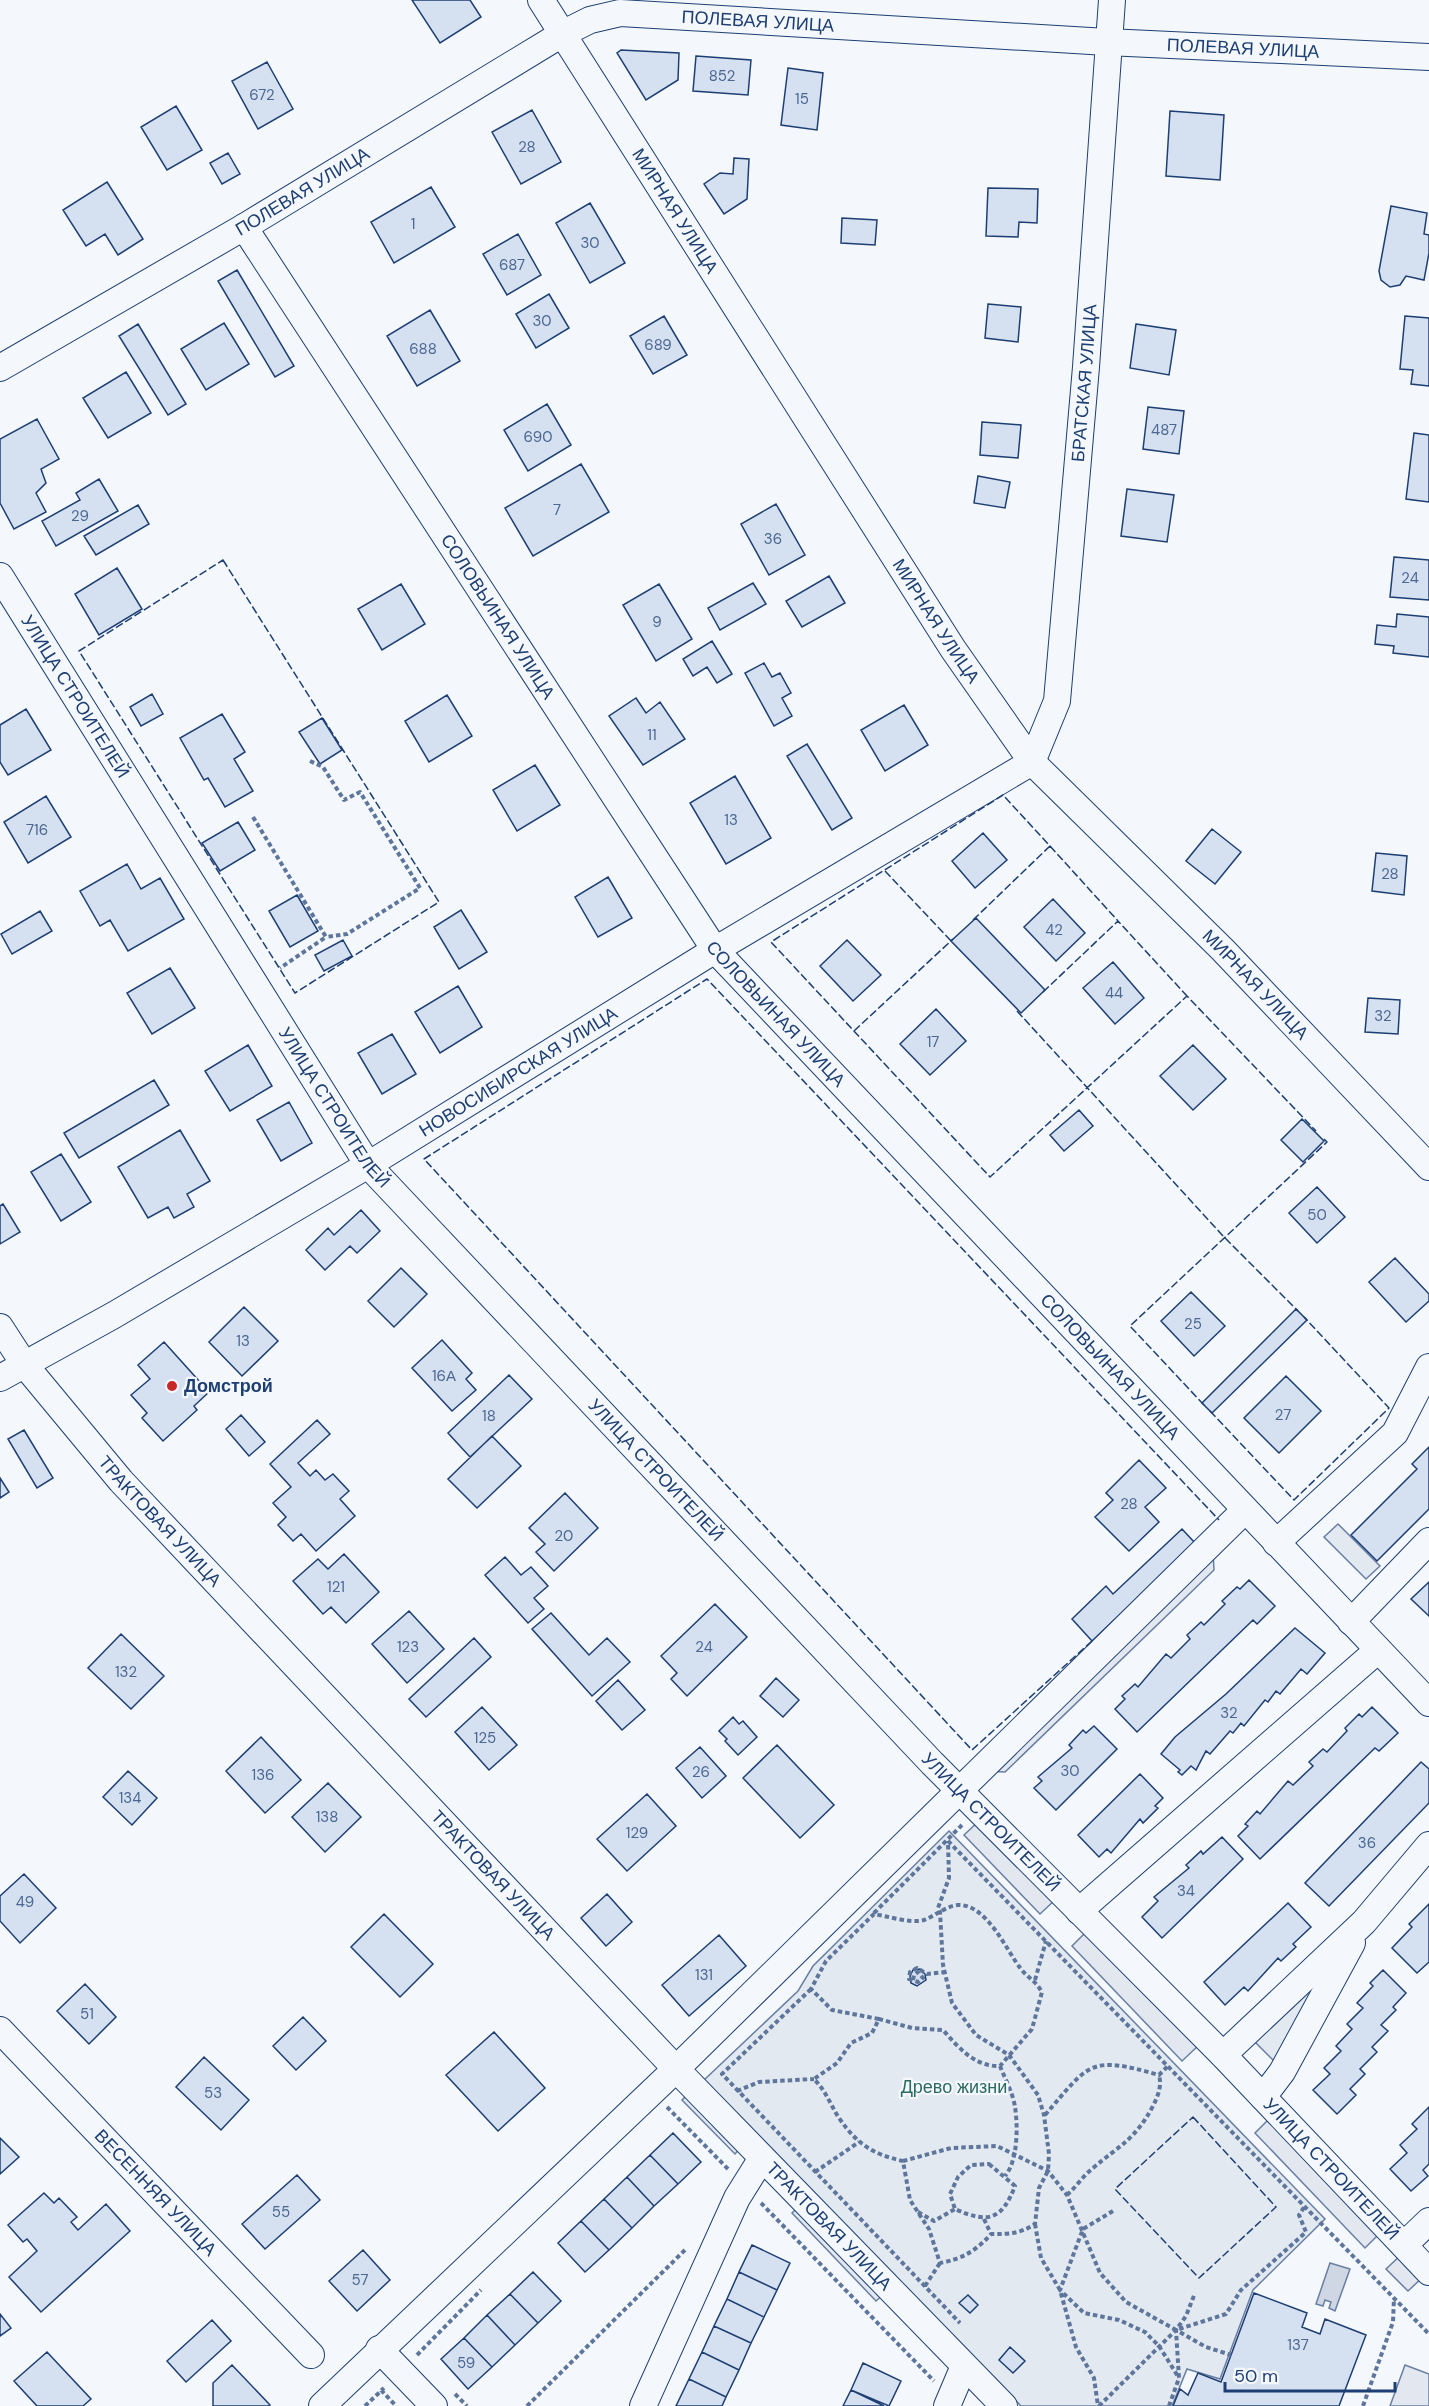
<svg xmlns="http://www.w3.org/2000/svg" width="1429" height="2406" viewBox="0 0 1429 2406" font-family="'DM Sans',sans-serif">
  <rect width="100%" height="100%" fill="#f4f7fb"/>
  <path fill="#e3e9f0" stroke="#687fa3" stroke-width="1.5" d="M1338 1524 1380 1566 1366 1579 1324 1537Z
    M949 1831 1325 2219 1253 2290 1220 2379 1187 2369 1172 2406H1021L703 2081 798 1991 813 1966Z
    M1335 1958 1277 2064 1251 2038Z"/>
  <path fill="#e3e8f0" stroke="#687fa3" stroke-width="1.5" d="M1213 1551 1214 1570 1005 1772 987 1771Z
    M981 1819 1057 1898 1040 1914 964 1835Z
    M1089 1929 1200 2044 1182 2061 1072 1946Z
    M690 2092 742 2146 735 2154 682 2100Z
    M1272 2116 1382 2231 1365 2248 1255 2133Z
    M799 2206 884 2294 876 2301 792 2213Z
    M1403 2253 1425 2275 1408 2291 1386 2269Z
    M1405 2365 1429 2374V2406H1390Z"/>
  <path fill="#cfd7e4" stroke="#687fa3" stroke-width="1.5" d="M1330 2263 1350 2269 1335 2311 1329 2308 1331 2302 1325 2300 1323 2306 1316 2304Z"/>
  <path fill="#d5e0f0" stroke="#1d3f73" stroke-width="1.5" d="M412 0H470L481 17 440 43Z
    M621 50 679 53 678 80 646 100 617 53Z
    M696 56 751 60 748 95 693 91Z
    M267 62 293 109 258 129 232 81Z
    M788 68 823 73 817 130 781 125Z
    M176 106 202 150 167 170 141 127Z
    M532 110 561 162 521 184 492 132Z
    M1170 111 1224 115 1220 180 1166 176Z
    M228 153 240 174 222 184 210 163Z
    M734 158 749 159 747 199 724 214 704 184 720 173 733 174Z
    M107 182 143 239 118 255 105 234 86 246 63 210Z
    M431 187 455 227 394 263 371 222Z
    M988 188 1038 189 1037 223 1019 222 1018 237 986 236Z
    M590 203 625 263 590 283 556 223Z
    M1391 206 1427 213 1424 234 1429 235V253L1424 280 1406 276 1400 285 1390 287 1381 280 1379 271Z
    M842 218 877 220 875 245 841 243Z
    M518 234 541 275 507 295 483 254Z
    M237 270 294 366 275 377 218 281Z
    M549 294 569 328 536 348 516 314Z
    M988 304 1021 307 1018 342 985 338Z
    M430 310 460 361 417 386 387 336Z
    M664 316 687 355 653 374 630 336Z
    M1405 316 1429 318V386L1411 384 1413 370 1400 369Z
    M224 323 249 364 206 390 181 349Z
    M138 324 186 404 168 415 119 336Z
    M1136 324 1176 330 1169 375 1130 368Z
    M126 372 151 413 108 438 83 398Z
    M547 404 571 445 528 471 504 430Z
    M1148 407 1184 411 1179 454 1143 449Z
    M37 419 59 459 41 469 46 483 36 493 46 512 14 529 0 503V439Z
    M982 422 1021 425 1018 458 980 455Z
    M1414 433 1429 435V502L1406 499Z
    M581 464 609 512 533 556 505 508Z
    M978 476 1010 482 1005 508 974 503Z
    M99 479 118 511 56 546 42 521 80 500 76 493Z
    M1127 489 1174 495 1167 542 1121 536Z
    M776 504 805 555 769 575 741 524Z
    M138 505 149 524 96 555 84 536Z
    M1394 557 1429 560V600L1390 597Z
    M117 568 142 609 99 635 75 594Z
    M829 576 845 603 802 627 786 601Z
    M753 583 766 604 720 630 708 608Z
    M401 584 425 624 382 650 358 609Z
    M659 584 692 639 656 661 623 605Z
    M1397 614 1429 617V657L1393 653 1394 646 1375 644 1377 625 1396 627Z
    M712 641 732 674 717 683 707 667 693 676 683 659Z
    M764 663 772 677 780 673 791 693 782 698 792 716 774 726 745 673Z
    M152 694 163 714 141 726 130 707Z
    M447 695 472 736 429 762 405 721Z
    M636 698 646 713 660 702 685 739 643 765 609 716Z
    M904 705 928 745 885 771 861 730Z
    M26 709 51 750 8 775 0 762V725Z
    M222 714 245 752 234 759 253 791 225 807 208 778 204 780 180 738Z
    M322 718 342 750 320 764 299 732Z
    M807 744 852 818 832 830 787 756Z
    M535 765 560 805 517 831 493 790Z
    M735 776 771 838 726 864 690 803Z
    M46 796 71 837 28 863 4 822Z
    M238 822 255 850 220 871 202 843Z
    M1212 829 1241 852 1215 884 1186 861Z
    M983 833 1007 860 975 888 952 861Z
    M1376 853 1407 856 1404 895 1372 891Z
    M127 864 141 889 160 878 184 919 128 951 110 920 100 926 80 891Z
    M608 877 632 918 598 937 575 897Z
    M297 895 318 931 290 947 269 911Z
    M1053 899 1085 933 1056 961 1024 927Z
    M461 910 487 952 459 969 434 927Z
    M40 911 52 931 12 954 1 934Z
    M976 918 1045 990 1021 1013 951 941Z
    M343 940 352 956 324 971 315 955Z
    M847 940 881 975 853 1001 820 966Z
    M1113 962 1144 998 1115 1024 1083 988Z
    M170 968 195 1008 152 1034 127 993Z
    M458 986 482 1027 440 1053 415 1012Z
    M1368 998 1400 1000 1398 1034 1365 1032Z
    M936 1009 966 1041 930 1075 900 1044Z
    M392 1034 416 1074 382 1094 358 1053Z
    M248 1045 272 1086 230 1111 205 1071Z
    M1193 1045 1226 1079 1193 1110 1160 1076Z
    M154 1080 169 1105 79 1158 64 1133Z
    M289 1102 312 1143 281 1161 257 1120Z
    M1079 1110 1093 1126 1064 1151 1050 1135Z
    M1302 1119 1324 1141 1303 1162 1281 1140Z
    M180 1130 210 1181 187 1194 194 1207 174 1218 168 1207 148 1218 118 1167Z
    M61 1154 91 1202 61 1221 31 1172Z
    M1317 1187 1345 1217 1317 1243 1289 1213Z
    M3 1204 20 1232 0 1244V1206Z
    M361 1210 380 1231 357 1253 350 1246 325 1270 306 1250 328 1228 334 1235Z
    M1395 1258 1429 1294V1301L1406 1322 1369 1282Z
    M401 1268 427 1294 394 1327 368 1301Z
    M1191 1292 1225 1326 1194 1356 1161 1321Z
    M244 1307 278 1341 242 1376 209 1342Z
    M1296 1309 1307 1320 1212 1413 1202 1403Z
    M442 1340 472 1373 466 1379 476 1390 452 1411 412 1368Z
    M164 1342 209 1392 194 1406 197 1410 163 1441 142 1418 147 1413 131 1395 150 1379 138 1365Z
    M509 1375 532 1399 470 1457 448 1433Z
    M1286 1376 1321 1411 1279 1453 1244 1418Z
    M241 1415 265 1442 249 1456 226 1429Z
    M317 1420 330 1434 298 1463 310 1476 316 1470 325 1480 333 1474 349 1491 340 1499 355 1516 316 1551 301 1534 293 1541 278 1525 286 1517 273 1503 291 1487 270 1464Z
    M24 1430 53 1478 37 1488 8 1439Z
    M492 1436 521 1466 477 1508 448 1479Z
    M1429 1447V1509L1377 1561 1351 1535 1417 1469 1412 1464Z
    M1139 1460 1166 1488 1145 1507 1159 1522 1129 1551 1095 1517 1113 1500 1106 1493Z
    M0 1478 9 1492 0 1498Z
    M565 1493 598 1528 554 1571 536 1552 545 1544 529 1528Z
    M1182 1529 1195 1543 1092 1641 1072 1619 1106 1586 1113 1594Z
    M344 1554 379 1592 346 1623 331 1607 323 1614 293 1581 318 1559 328 1569Z
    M505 1557 521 1575 531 1567 548 1586 534 1598 544 1609 528 1623 485 1575Z
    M1249 1580 1275 1606 1257 1624 1253 1620 1137 1732 1115 1709 1125 1699 1122 1696 1135 1684 1138 1687 1166 1654 1171 1658 1190 1639 1187 1635 1201 1622 1204 1625 1225 1604 1222 1601 1237 1587 1240 1589Z
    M1429 1582V1616L1411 1599Z
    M715 1604 747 1637 687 1696 671 1679 677 1673 661 1656Z
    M409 1611 444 1649 407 1683 372 1644Z
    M551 1613 589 1655 607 1638 630 1662 592 1696 532 1629Z
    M1295 1628 1325 1653 1307 1674 1301 1669 1280 1694 1276 1691 1268 1702 1265 1700 1244 1726 1241 1723 1233 1733 1230 1731 1210 1754 1206 1751 1196 1770 1191 1766 1182 1775 1178 1772 1180 1770 1161 1754 1175 1737 1226 1694Z
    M121 1634 164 1676 131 1709 88 1668Z
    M474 1638 491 1657 426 1717 409 1699Z
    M776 1678 799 1700 783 1717 760 1696Z
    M618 1680 645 1710 622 1730 596 1701Z
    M482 1707 517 1745 489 1770 455 1732Z
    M1372 1707 1398 1733 1379 1751 1375 1748 1260 1859 1238 1836 1248 1826 1245 1824 1257 1811 1260 1814 1288 1781 1293 1785 1313 1766 1309 1762 1323 1749 1327 1752 1347 1731 1345 1728 1359 1714 1362 1717Z
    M733 1717 739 1724 743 1721 757 1737 738 1755 725 1741 727 1739 719 1731Z
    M1094 1726 1117 1749 1056 1810 1034 1788 1042 1781 1038 1777 1072 1748 1069 1745 1083 1730 1086 1733Z
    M261 1737 301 1780 265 1813 226 1771Z
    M777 1745 834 1805 800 1838 743 1778Z
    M700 1747 726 1776 702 1798 676 1768Z
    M1421 1762 1429 1769V1803L1329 1906 1305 1883Z
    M128 1771 157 1798 132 1825 103 1797Z
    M1140 1774 1163 1798 1155 1806 1158 1808 1143 1823 1140 1819 1111 1853 1107 1849 1099 1857 1078 1835Z
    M328 1783 361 1817 325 1852 292 1817Z
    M647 1794 676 1826 627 1871 597 1839Z
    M1222 1837 1243 1859 1162 1938 1142 1917 1158 1901 1154 1897 1189 1868 1186 1865 1201 1851 1203 1854Z
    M24 1874 56 1908 20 1943 0 1921V1896Z
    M607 1894 632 1922 606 1946 581 1918Z
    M1288 1903 1311 1927 1293 1944 1296 1947 1281 1961 1278 1958 1248 1991 1244 1987 1225 2005 1204 1982Z
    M1429 1904V1962L1417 1973 1392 1948 1412 1927 1409 1924Z
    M384 1914 433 1964 400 1997 351 1947Z
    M719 1935 746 1966 689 2016 662 1985Z
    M920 1969 925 1974 926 1980 917 1986 911 1983 910 1976 913 1970Z
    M1383 1970 1406 1993 1393 2007 1396 2010 1381 2025 1388 2031 1372 2047 1377 2052 1360 2069 1365 2074 1350 2089 1356 2095 1337 2114 1313 2090 1330 2074 1324 2068 1341 2051 1336 2046 1352 2029 1347 2024 1363 2008 1357 2003 1373 1986 1370 1983Z
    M85 1984 116 2017 89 2044 57 2011Z
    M303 2017 326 2041 296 2070 273 2046Z
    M494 2032 545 2088 498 2131 446 2075Z
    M204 2057 249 2100 221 2130 176 2087Z
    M1429 2107V2164L1423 2170 1428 2176 1411 2191 1390 2169 1407 2153 1400 2145 1417 2129 1412 2124Z
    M673 2133 701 2162 678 2184 650 2155Z
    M0 2138 19 2157 0 2174Z
    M650 2155 678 2184 654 2206 627 2177Z
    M297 2175 320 2200 265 2249 242 2224Z
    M627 2177 654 2206 632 2228 604 2199Z
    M44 2193 54 2203 59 2198 77 2217 71 2222 78 2230 106 2204 130 2231 41 2312 9 2277 37 2251 27 2239 23 2242 8 2225Z
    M604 2199 632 2228 609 2250 581 2221Z
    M581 2221 609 2250 585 2272 558 2243Z
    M752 2245 790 2263 777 2290 739 2272Z
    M363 2250 390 2280 357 2311 329 2281Z
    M533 2272 561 2301 538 2323 510 2294Z
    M739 2272 777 2290 764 2317 727 2299Z
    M1254 2293 1307 2313 1302 2327 1320 2334 1325 2319 1366 2335 1339 2406H1173L1180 2389 1188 2395 1198 2373 1221 2382Z
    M510 2294 538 2323 515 2345 487 2315Z
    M968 2295 978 2305 970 2313 959 2303Z
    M727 2299 764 2317 751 2343 714 2326Z
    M0 2314 11 2328 0 2336Z
    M487 2315 515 2345 492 2367 464 2338Z
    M212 2320 231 2341 186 2382 167 2361Z
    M714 2326 751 2343 739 2370 702 2352Z
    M464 2338 492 2367 468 2389 441 2359Z
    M1010 2347 1025 2361 1013 2373 999 2360Z
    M47 2352 91 2399 83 2406H37L14 2381Z
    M702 2352 739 2370 726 2397 689 2379Z
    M863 2363 901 2381 889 2406 851 2390Z
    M232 2365 270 2405 269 2406H213V2383Z
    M689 2379 726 2397 722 2406H676Z
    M851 2390 884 2406H843Z"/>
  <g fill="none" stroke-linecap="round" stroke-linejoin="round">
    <defs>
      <g id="minor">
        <path id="s1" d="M541 0 953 649 1032 762 1223 950 1429 1167"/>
        <path id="s2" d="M244 227 715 950 1429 1703"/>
        <path id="s3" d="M0 368 244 227 562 34 590 20 620 13 1107 42 1429 57"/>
        <path id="s4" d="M0 576 368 1165 932 1763 1223 2055 1429 2272"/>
        <path id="s5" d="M0 1327 24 1364 121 1481 676 2069 1004 2406"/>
        <path id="s6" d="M0 1378 114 1315 368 1165 715 950 1032 762 1057 701 1086 367 1112 0"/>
        <path d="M1276 1543 1395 1433 1429 1367"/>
        <path d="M1351 1622 1429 1541"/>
        <path d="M1079 1911 1378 1650"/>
        <path id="s7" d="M0 2030 311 2355"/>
        <path d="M1223 2055 1364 1922 1429 1845"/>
        <path d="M1263 2097 1282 2072 1352 1943"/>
        <path d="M1404 2245 1429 2221"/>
        <path d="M379 2349 434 2406"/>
        <path d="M322 2406 676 2069 1245 1510"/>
        <path d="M643 2406 737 2198 762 2158"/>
        <path d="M947 2406 964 2366"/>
      </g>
    </defs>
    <use href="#minor" stroke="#1d3f73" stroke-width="28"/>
    <path stroke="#5e769c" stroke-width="4" stroke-dasharray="4.5 3" stroke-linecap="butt" d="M310 761 323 767 344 800 360 792 420 888 347 934 326 937
      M253 817 326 937 280 968
      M948 1841 1429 2334
      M874 1913 962 1825
      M913 1980 914 1975 918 1972 923 1978 918 1982 909 1979 910 1972 917 1968 927 1974 945 1972
      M1035 1980 1046 1941
      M811 1989 722 2074 960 2323
      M879 2019 832 2010 811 1989 826 1961 874 1914C887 1916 911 1924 924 1920 935 1916 946 1906 958 1905 987 1904 1006 1950 1021 1969 1028 1978 1035 1980 1042 1992L1032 2029 1000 2066C975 2067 959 2048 943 2030L912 2028 879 2019 872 2033 851 2043 837 2063 814 2079C826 2091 830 2104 839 2118 857 2144 872 2154 903 2161L910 2200 929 2229 940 2263C962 2259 976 2251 991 2234 1008 2234 1020 2234 1035 2224L1039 2188 1048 2171 1049 2154 1044 2115 1038 2095 1009 2055 976 2035 952 2003 943 1965 940 1912 938 1908 949 1878 948 1841
      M1000 2066C1005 2079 1013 2093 1015 2107 1018 2126 1018 2161 1005 2176
      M737 2091 759 2082 814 2079
      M667 2107 729 2170
      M1045 2115C1090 2063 1089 2055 1159 2075L1168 2066
      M903 2161 951 2148 997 2146 1048 2171 1067 2195 1100 2273 1126 2302 1176 2330 1226 2314 1241 2290 1306 2232 1299 2215 1305 2206
      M989 2164 1015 2186C1002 2220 988 2224 955 2209L950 2194 958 2177 971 2165Z
      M815 2172 859 2142
      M1067 2195C1076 2187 1083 2176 1093 2168 1120 2145 1135 2140 1153 2106 1158 2096 1162 2086 1159 2075
      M761 2203 934 2381
      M1113 2211 1083 2229 1060 2290 1084 2313 1119 2320 1145 2332 1159 2346 1179 2378
      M918 2212 934 2221 955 2209
      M984 2219 991 2234
      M1035 2224 1041 2258 1060 2290 1076 2347 1094 2378 1098 2406
      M925 2286 940 2263
      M417 2355 481 2290
      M381 2390 396 2406
      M455 2394 467 2406
      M365 2406 384 2388
      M527 2406 687 2248
      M1099 2406 1176 2330 1186 2316 1195 2293
      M1169 2406 1179 2378 1176 2330 1206 2347 1231 2355
      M1363 2406 1393 2322 1394 2298"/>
    <use href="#minor" stroke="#f4f7fb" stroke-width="26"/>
    <path stroke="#1d3f73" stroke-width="1.5" stroke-dasharray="8 3" stroke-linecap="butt" d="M223 560 439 902 295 993 79 651Z
      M1050 846 1118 921
      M885 871 953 943
      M973 920 1050 846 1003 795 771 942 990 1177 1187 996 1316 1131
      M1043 992 1118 921 1187 996
      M1017 1011 1224 1237 1298 1311
      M854 1031 953 939
      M1204 1405 1130 1326 1327 1142 1322 1137
      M1210 1411 1294 1500 1389 1408 1304 1317
      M1092 1641 972 1750 424 1159 707 979 1219 1520
      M1193 2117 1276 2207 1199 2278 1115 2189Z"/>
  </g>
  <circle fill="#c62828" stroke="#f4f7fb" stroke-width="2" cx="172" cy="1386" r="6"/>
  <g text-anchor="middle" stroke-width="4.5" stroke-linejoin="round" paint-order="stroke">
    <g font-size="15" fill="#4b6792">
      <text x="722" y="81">852</text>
      <text x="262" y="100">672</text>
      <text x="802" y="104">15</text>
      <text x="527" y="152">28</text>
      <text x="413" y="229">1</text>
      <text x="590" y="248">30</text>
      <text x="512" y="270">687</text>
      <text x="542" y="326">30</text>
      <text x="658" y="350">689</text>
      <text x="423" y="354">688</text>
      <text x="1164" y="435">487</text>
      <text x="538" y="442">690</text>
      <text x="557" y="515">7</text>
      <text x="80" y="521">29</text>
      <text x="773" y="544">36</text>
      <text x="1410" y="583">24</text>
      <text x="657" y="627">9</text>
      <text x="652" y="740">11</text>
      <text x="731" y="825">13</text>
      <text x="37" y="835">716</text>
      <text x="1390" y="879">28</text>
      <text x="1054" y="935">42</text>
      <text x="1114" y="998">44</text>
      <text x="1383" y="1021">32</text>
      <text x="933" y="1047">17</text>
      <text x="1317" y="1220">50</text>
      <text x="1193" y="1329">25</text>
      <text x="243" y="1346">13</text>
      <text x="444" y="1381">16А</text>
      <text x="1283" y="1420">27</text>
      <text x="489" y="1421">18</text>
      <text x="1129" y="1509">28</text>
      <text x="564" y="1541">20</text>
      <text x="336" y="1592">121</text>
      <text x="408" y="1652">123</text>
      <text x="704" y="1652">24</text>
      <text x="126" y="1677">132</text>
      <text x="1229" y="1718">32</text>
      <text x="485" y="1743">125</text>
      <text x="1070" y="1776">30</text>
      <text x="701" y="1777">26</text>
      <text x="263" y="1780">136</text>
      <text x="130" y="1803">134</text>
      <text x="327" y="1822">138</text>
      <text x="637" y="1838">129</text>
      <text x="1367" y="1848">36</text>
      <text x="1186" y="1896">34</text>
      <text x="25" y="1907">49</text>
      <text x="704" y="1980">131</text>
      <text x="87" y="2019">51</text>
      <text x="213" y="2098">53</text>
      <text x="281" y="2217">55</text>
      <text x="360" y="2285">57</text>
      <text x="1298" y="2350">137</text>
      <text x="466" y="2368">59</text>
    </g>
    <g font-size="18" fill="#1d3f73" stroke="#f4f7fb">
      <text dy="6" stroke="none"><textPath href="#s3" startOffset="854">ПОЛЕВАЯ УЛИЦА</textPath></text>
      <text dy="6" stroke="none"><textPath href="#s3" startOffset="1340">ПОЛЕВАЯ УЛИЦА</textPath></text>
      <text dy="6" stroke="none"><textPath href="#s3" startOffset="350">ПОЛЕВАЯ УЛИЦА</textPath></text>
      <text dy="6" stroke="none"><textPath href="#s1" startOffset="250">МИРНАЯ УЛИЦА</textPath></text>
      <text dy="6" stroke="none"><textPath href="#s6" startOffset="1587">БРАТСКАЯ УЛИЦА</textPath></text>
      <text dy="6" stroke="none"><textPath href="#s2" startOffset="465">СОЛОВЬИНАЯ УЛИЦА</textPath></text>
      <text dy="6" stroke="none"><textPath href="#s1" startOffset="736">МИРНАЯ УЛИЦА</textPath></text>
      <text dy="6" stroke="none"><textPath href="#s4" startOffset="142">УЛИЦА СТРОИТЕЛЕЙ</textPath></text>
      <text dy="6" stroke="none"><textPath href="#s1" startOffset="1222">МИРНАЯ УЛИЦА</textPath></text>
      <text dy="6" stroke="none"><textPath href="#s2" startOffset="951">СОЛОВЬИНАЯ УЛИЦА</textPath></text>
      <text dy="6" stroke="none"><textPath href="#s6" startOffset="602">НОВОСИБИРСКАЯ УЛИЦА</textPath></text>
      <text dy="6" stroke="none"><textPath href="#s4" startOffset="628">УЛИЦА СТРОИТЕЛЕЙ</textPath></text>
      <text dy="6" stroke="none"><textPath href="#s2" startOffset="1437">СОЛОВЬИНАЯ УЛИЦА</textPath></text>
      <text dy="6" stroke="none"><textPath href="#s4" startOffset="1114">УЛИЦА СТРОИТЕЛЕЙ</textPath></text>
      <text dy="6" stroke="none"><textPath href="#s5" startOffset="252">ТРАКТОВАЯ УЛИЦА</textPath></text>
      <text dy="6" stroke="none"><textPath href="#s4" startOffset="1600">УЛИЦА СТРОИТЕЛЕЙ</textPath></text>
      <text dy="6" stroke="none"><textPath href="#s5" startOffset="738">ТРАКТОВАЯ УЛИЦА</textPath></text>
      <text dy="6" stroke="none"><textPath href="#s4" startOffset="2086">УЛИЦА СТРОИТЕЛЕЙ</textPath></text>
      <text dy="6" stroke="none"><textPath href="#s7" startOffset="225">ВЕСЕННЯЯ УЛИЦА</textPath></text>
      <text dy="6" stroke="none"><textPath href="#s5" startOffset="1224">ТРАКТОВАЯ УЛИЦА</textPath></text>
    </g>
    <g font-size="18" font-weight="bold" fill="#1d3f73" stroke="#f4f7fb" text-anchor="start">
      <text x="184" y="1392">Домстрой</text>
    </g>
    <g font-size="18" fill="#2c6c60" stroke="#f4f7fb">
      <text x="954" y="2093">Древо жизни</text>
    </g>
  </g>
  <path d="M1225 2382v9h170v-9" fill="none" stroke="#1d3f73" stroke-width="3"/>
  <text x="1234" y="2382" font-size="18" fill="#1d3f73" stroke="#f4f7fb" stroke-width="4.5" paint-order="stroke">50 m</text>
</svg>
